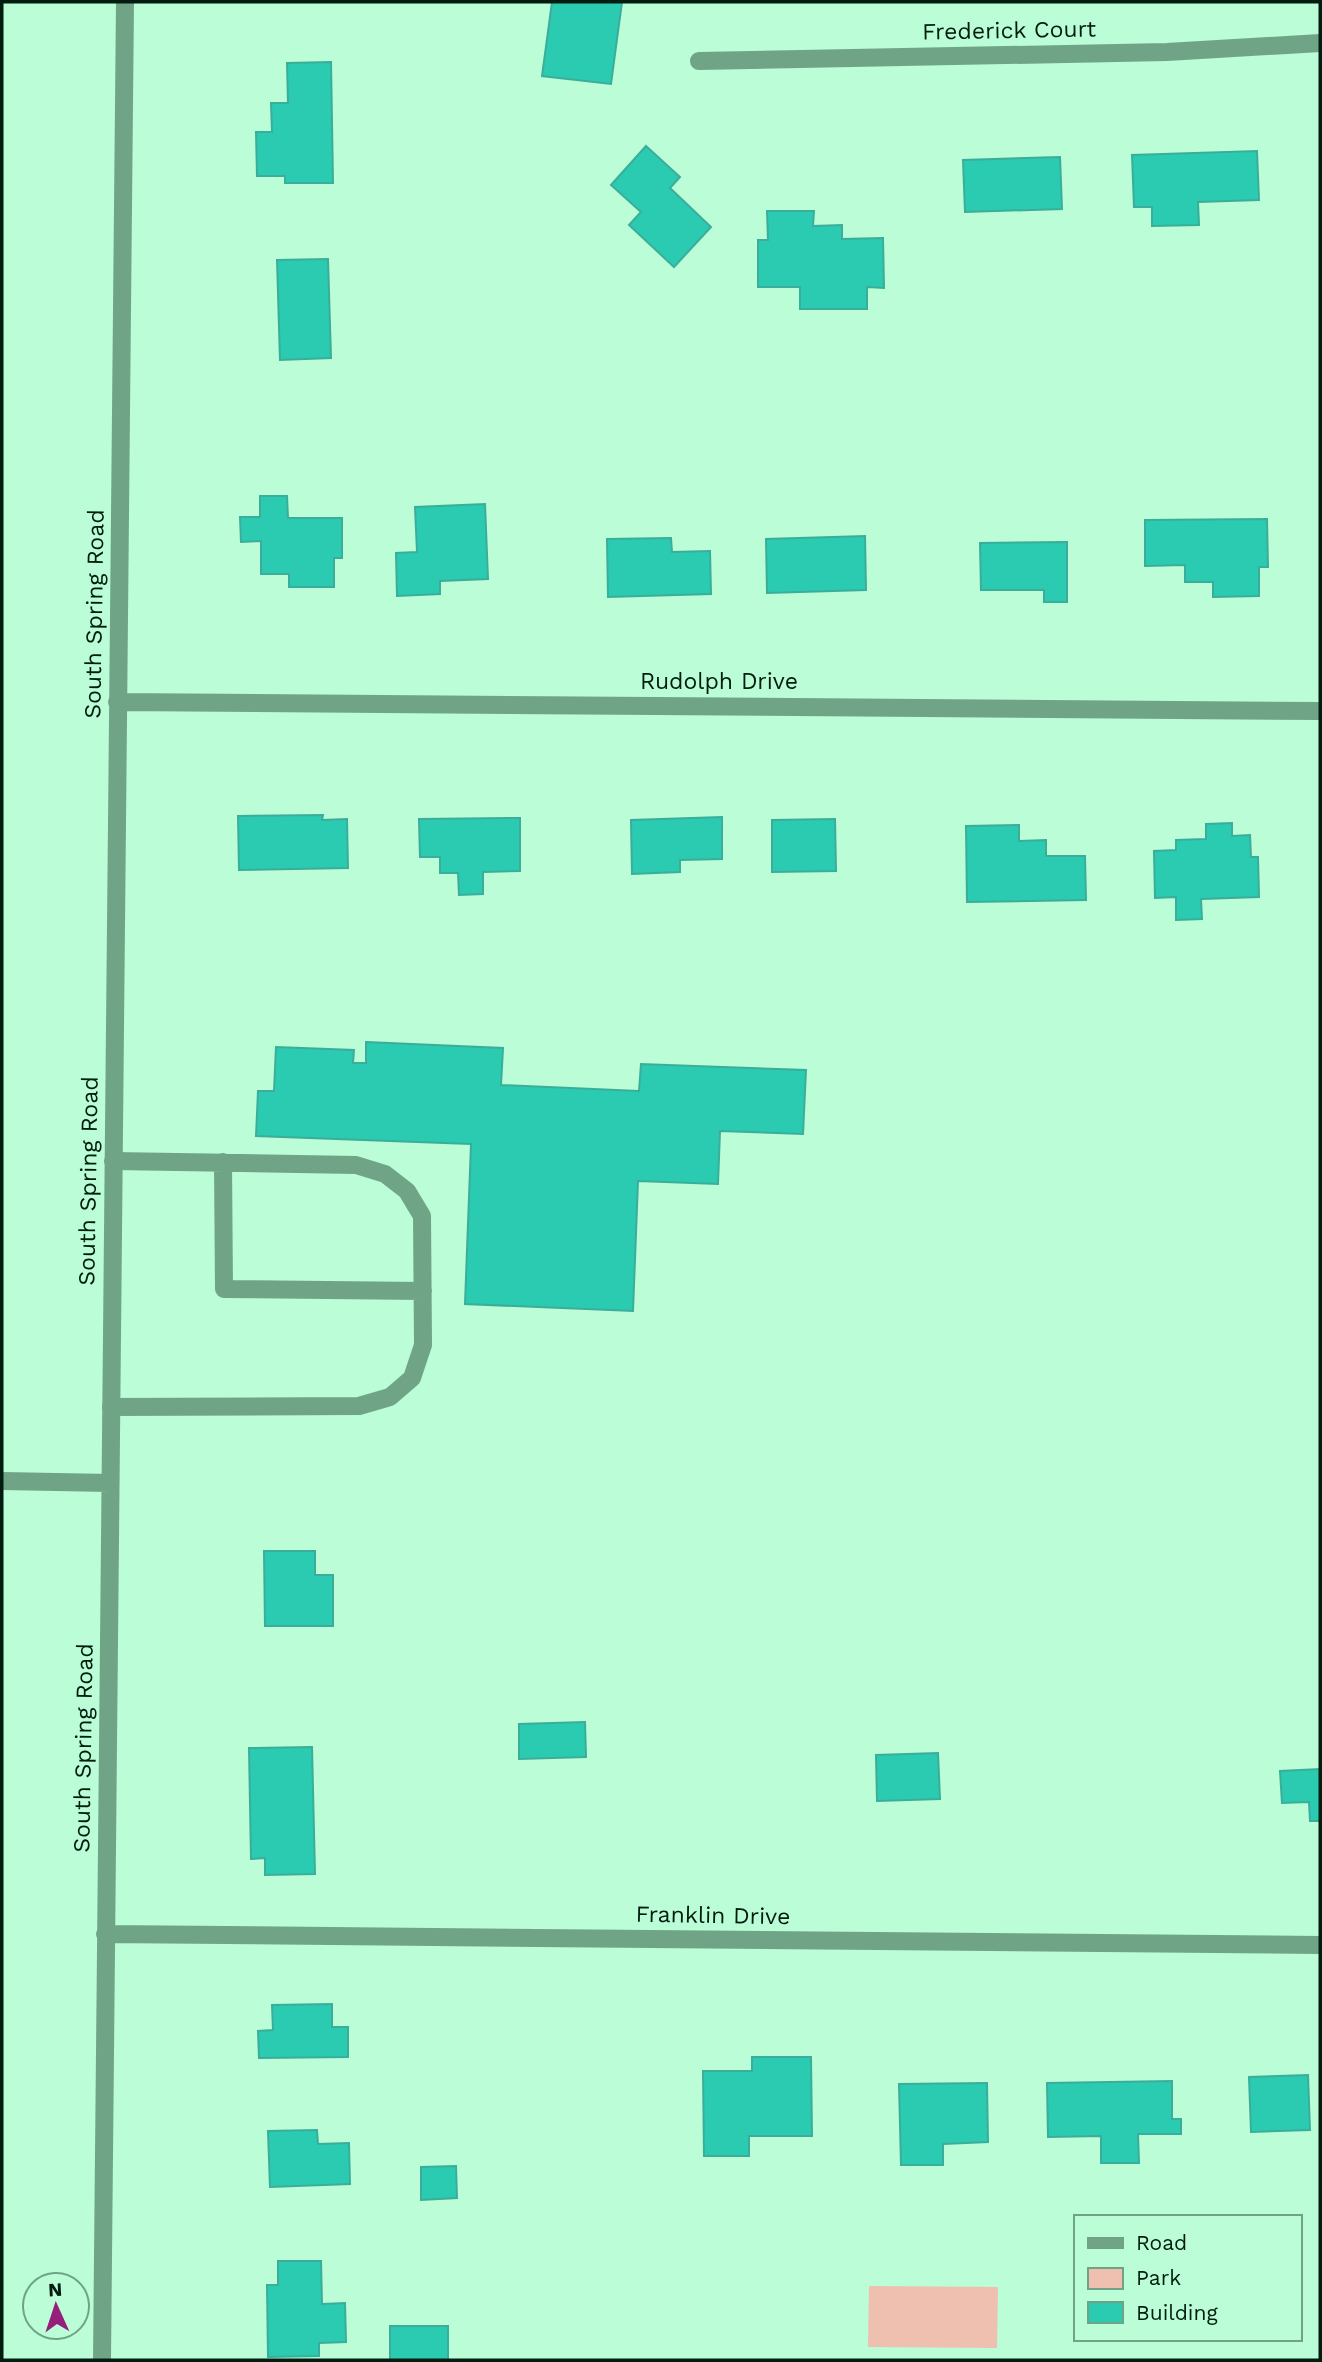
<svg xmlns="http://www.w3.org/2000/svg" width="1322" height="2362" viewBox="0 0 1322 2362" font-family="'Work Sans',sans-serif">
  <rect width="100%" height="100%" fill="#bafdd6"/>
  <path fill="#efbfb0" d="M869 2286 998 2287 997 2348 868 2347Z"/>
  <path fill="#2bcbb1" stroke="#3aae9a" stroke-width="2" d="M552 2H622L611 84 542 76Z
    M331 62 333 183H285V176H257L256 132H272L271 103H288L287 63Z
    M646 146 680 177 670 188 711 227 674 267 629 225 641 212 611 185Z
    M1257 151 1259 200 1198 202 1199 225 1152 226V207H1134L1132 155Z
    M1060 157 1062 209 965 212 963 160Z
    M767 211H814L813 226 842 225V239L883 238 884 288 867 287V309H800V287H758V240H768Z
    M328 259 331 358 280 360 277 260Z
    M260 496H287L288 518H342V558H334V587H289V574H261V541L241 542 240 517H260Z
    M485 504 488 579 440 581V594L397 596 396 553 417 552 415 507Z
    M1267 519 1268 567H1259V596L1213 597V582H1185V565L1145 566V520Z
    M865 536 866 590 767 593 766 539Z
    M671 538 672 552 710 551 711 594 608 597 607 539Z
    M1067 542V602H1044V590H981L980 543Z
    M323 815 322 820 347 819 348 868 239 870 238 816Z
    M722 817V859L680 860V872L632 874 631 820Z
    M520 818V871L483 872V894L459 895 458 873H440V857H420L419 819Z
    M835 819 836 871 772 872V820Z
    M1232 823V836L1250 835 1251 857H1258L1259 897 1201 899 1202 919 1176 920V897L1155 898 1154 851 1176 850V840L1206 839V824Z
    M1019 825V841L1046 840V856H1085L1086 900 967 902 966 826Z
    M366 1042 503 1048 501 1085 639 1091 641 1064 806 1070 803 1134 720 1131 718 1184 638 1181 633 1311 465 1304 471 1144 256 1136 258 1091H274L276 1047 354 1050 353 1063H366Z
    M264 1551H315V1575H333V1626H265Z
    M585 1722 586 1757 519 1759V1724Z
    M312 1747 315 1874 265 1875V1858L251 1859 249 1748Z
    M938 1753 940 1799 877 1801 876 1755Z
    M1320 1769V1821H1310L1309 1802 1282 1803 1280 1771Z
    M332 2004V2027H348V2057L259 2058 258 2031 273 2030 272 2005Z
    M752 2057H811L812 2136H749V2156H704L703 2071H752Z
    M1308 2075 1310 2130 1251 2132 1249 2077Z
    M1172 2081V2119H1181V2134H1138L1139 2163H1101V2136L1048 2137 1047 2083Z
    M987 2083 988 2142 943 2144V2165H901L899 2084Z
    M317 2130 318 2144 349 2143 350 2184 270 2187 268 2131Z
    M456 2166 457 2198 421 2200V2167Z
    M278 2261H321L322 2304 345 2303 346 2342 319 2343V2356L268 2357 267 2285H278Z
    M390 2326H448V2360H390Z"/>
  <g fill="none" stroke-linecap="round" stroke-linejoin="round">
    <path stroke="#6fa586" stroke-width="18" d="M223 1162 224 1289 423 1291
      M111 1407 359 1406 390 1397 412 1378 423 1345 422 1216 407 1191 385 1174 356 1165 113 1161"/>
    <path stroke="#6fa586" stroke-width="18" d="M699 61 1167 52 1320 43
      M117 702 1320 711
      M2 1481 110 1483
      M105 1934 1320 1945
      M102 2360 125 2"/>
  </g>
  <g text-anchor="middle" stroke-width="5" stroke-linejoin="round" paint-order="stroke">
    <g font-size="23" fill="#021d0f" stroke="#bafdd6">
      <text transform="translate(1009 30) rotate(-1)" y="8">Frederick Court</text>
      <text transform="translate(94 614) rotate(-89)" y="8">South Spring Road</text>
      <text x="719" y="689">Rudolph Drive</text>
      <text transform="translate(88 1181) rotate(-89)" y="8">South Spring Road</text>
      <text transform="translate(83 1748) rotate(-89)" y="8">South Spring Road</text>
      <text transform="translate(713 1915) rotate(1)" y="8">Franklin Drive</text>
    </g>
  </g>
  <rect width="1322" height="2362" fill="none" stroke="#021d0f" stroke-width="7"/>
  <rect x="1074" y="2215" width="228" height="126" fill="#bafdd6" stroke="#70a386" stroke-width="2"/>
  <rect x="1088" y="2238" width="35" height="10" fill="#6fa586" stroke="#70a386" stroke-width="2"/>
  <text x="1136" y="2250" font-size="21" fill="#021d0f">Road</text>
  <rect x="1088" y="2268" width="35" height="21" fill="#efbfb0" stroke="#70a386" stroke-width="2"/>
  <text x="1136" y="2285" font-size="21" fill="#021d0f">Park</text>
  <rect x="1088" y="2302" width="35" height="21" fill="#2bcbb1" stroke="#70a386" stroke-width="2"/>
  <text x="1136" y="2320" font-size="21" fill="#021d0f">Building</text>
  <g transform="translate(56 2306) rotate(357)"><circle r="33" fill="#bafdd6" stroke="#70a386" stroke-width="2"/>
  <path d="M0-5L12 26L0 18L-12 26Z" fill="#951f7b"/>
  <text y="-10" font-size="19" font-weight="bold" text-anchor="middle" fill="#021d0f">N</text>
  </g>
</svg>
